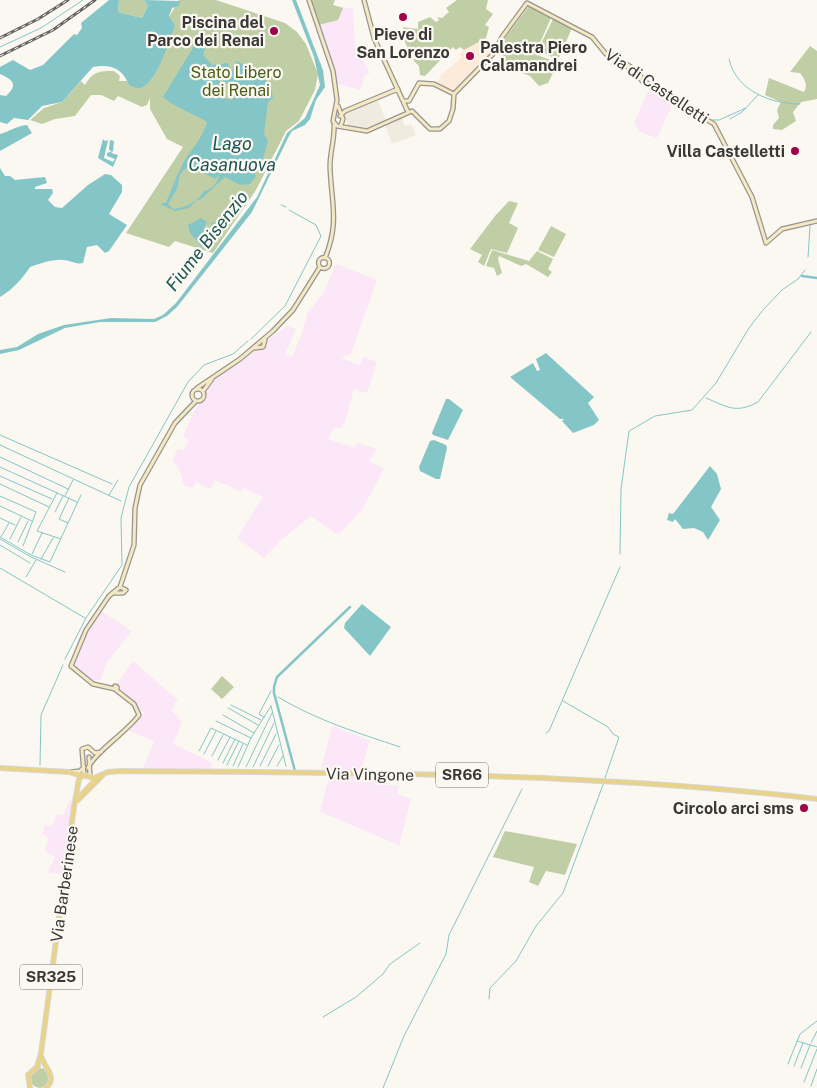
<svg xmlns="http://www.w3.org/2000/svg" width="817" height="1088" viewBox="0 0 817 1088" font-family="'Public Sans',sans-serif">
  <rect width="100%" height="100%" fill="#fbf8f2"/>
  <path fill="#f1ebdf" d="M377 99 387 122 367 130H356L348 125 344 114Z
    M402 118 405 126 411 124 416 135 392 144 385 125Z"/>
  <path fill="#fbe7f7" d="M333 5 353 9 355 44 370 73 365 75 360 90 338 84 319 25 328 23Z
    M648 91 673 103 657 138 638 131 634 123Z
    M336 264 377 280 351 354 341 358 360 365 363 357 377 362 367 393 354 389 345 422 341 428H334L328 439 354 448 358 443 377 449 369 461 384 469 362 510 338 535 311 516 282 539 264 558 237 538 263 497 243 488 242 492 215 480 210 489 196 482 193 488 184 485 179 469 172 460 178 449 183 450 189 440 183 437 194 411 213 381 287 326 296 329 285 354 292 357 302 333 308 312 324 292Z
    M101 611 132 631 107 662 101 679 94 682 69 663 81 633Z
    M133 661 178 700 171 710 182 722 173 744 213 763 210 769H143L154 741 129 731 144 713 113 689Z
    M332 726 370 740 361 770 377 771 376 784 399 786 397 794 411 799 399 845 320 812 329 776 320 774Z
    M70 800 72 801 71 816 75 818 67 875 48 872 55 857 44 851 49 838 42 834 45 825 51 827 57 814 63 815Z"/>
  <path fill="#fdebda" d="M486 38 495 46 493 51 452 93 437 83 441 75 462 57 459 54 469 46Z"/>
  <path fill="#bfcea5" d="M119 0H144L148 6 142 18 118 12Z
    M179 0H216L285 23 297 32 306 44 318 74 315 90 299 121 286 131 256 190 213 253 175 241 169 247 126 233 183 147 167 139 150 109V98L147 105 142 107 118 96 114 101 101 95H91L75 116 55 119 42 124 30 120 44 108 62 102 81 81 85 85C93 71 100 71 114 71L120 76 119 81H127L129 85Z
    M311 0H335L333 5 343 8 338 20 319 25Z
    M457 0H488L486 9 493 14 485 25 489 27 486 38 464 50 460 47 456 50 453 47 425 76 420 75 419 66 413 60 420 55 415 49 410 53 405 42 403 27 418 29V22L430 17 436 22 439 20 437 17 442 18 449 12 446 8Z
    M529 6 551 18 535 54 558 63 548 83 539 86 530 76 509 68 502 55 496 50Z
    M553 19 572 28 558 60 538 50Z
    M810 46 817 51V99L801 102 793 112 796 121 782 130 773 129V125L779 118 777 110 781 102 765 95 769 78 804 92C808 85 805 79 800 73L790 72Z
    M509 201 518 203 509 223 518 228 507 253 491 249 484 266 478 262 482 255 470 249 495 216Z
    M551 226 566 234 554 257 538 250Z
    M492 250 529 261 537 251 553 259 548 269 552 272 548 277 526 264 521 266 499 256 498 259 502 273 497 276 494 268 486 266Z
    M222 676 234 687 222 699 211 689Z
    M505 831 577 844 565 875 546 871 538 886 529 882 534 867 493 857Z
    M30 1078a10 10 0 1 1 20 0a10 10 0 1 1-20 0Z"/>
  <path fill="#84c6c7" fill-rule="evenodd" d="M109 0H119L118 12 142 18 148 6 144 0 180 1 179 6 172 8 169 16 175 26C169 41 158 78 144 86 139 90 134 87 129 85 122 68 111 64 93 67L62 102 42 106 28 120 14 118 7 124 0 122V95L6 96C18 85 14 80 0 74V67L13 60 30 70 43 65 74 34 77 35 82 28 81 23Z
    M292 0H296L323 70 325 87 316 100 310 119 305 125 292 131 289 136 252 212 177 307 167 316 155 322H100L65 328 19 350 0 354V350L17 347 38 334 64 325 111 318 154 319 163 315 176 303 257 197 287 133 305 118 320 85 314 57Z
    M197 41 205 47 203 55 212 65 228 63 230 73 237 61C253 70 271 77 273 98L268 102 264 134 268 141 262 162 256 163 254 171 256 176 250 184 240 185 225 177 200 200H197L189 208 175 211 162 205V203H166C171 190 177 175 183 163 191 149 203 138 207 122 193 113 175 108 163 97ZM223 74V82L237 85 239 90 232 100 219 97 218 89ZM189 165 215 179 219 175C218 183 212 189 204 191 198 202 185 208 173 209L168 204 177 189 180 174Z
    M27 125 32 133 0 151V134C11 131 16 126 27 125Z
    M103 139 105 141 108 140 104 158 113 162 115 159 107 156V153L112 151 109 150 110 140 114 141 113 151 111 153 118 155 113 167 98 158Z
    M0 168 5 176H10L15 180 45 177 47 183 35 187V189H52L53 193 48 200 55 207 62 208 88 185 105 174 111 175 122 185V192L109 214 127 225 109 251 105 253 97 245 87 247 83 263C76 265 70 260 63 260 52 259 40 264 30 267 22 279 13 289 0 297Z
    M201 218 207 222 204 228H210L212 223 218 222 219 227 207 244 202 247 190 233 188 225Z
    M546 353 594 397 588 403 599 420 594 425 573 433 562 421 564 419H560L510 377 533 363 537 371 540 370 536 359Z
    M446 399H449L463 410 448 440 433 435 432 433Z
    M434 440 446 445 447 448 440 479H436L420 471 419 467 430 441Z
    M710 466 717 474 721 489 711 507 720 520 708 540 703 532 694 528 683 529 675 519 673 522 667 520 669 513 673 514Z
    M362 604 391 627 370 656 344 628 345 623Z"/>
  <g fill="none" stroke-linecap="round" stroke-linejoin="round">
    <path stroke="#84c6c7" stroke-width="1" d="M0 47 41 28 83 0
      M729 59C736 91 771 104 800 104
      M730 119 742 112 758 95
      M712 120H719L746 108
      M281 205 286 207
      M808 257 810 226
      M251 339 285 306 321 236 316 225 289 210
      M706 398C728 407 735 414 758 402L811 332
      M0 435 112 484
      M0 445 121 501
      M0 457 68 489
      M0 467 77 502
      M0 476 52 499
      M0 484 49 507
      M57 493 37 531 61 539
      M109 495 118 480
      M0 496 36 512 23 546
      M65 496 73 480
      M0 506 32 521
      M55 512 63 496
      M0 518 15 525
      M68 523 59 519 69 498
      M0 537 31 555 50 562 81 495
      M1 537 9 523
      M0 539 31 557 65 572
      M10 539 21 517
      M18 542 28 521
      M0 545 30 563
      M32 554 42 533
      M620 554 621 489 629 431 655 416 692 410 716 383 749 328 763 310 782 290 798 279 805 270
      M41 559 53 538
      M0 568 85 618
      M26 577 36 560
      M65 659 86 618 122 565 121 518 129 487 188 382 204 365 233 354 248 341
      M278 697C316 720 358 733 400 747
      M563 701 608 727 613 734 619 737 605 778
      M231 705 261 720
      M271 706 286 766
      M228 708 258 725
      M223 715 254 733
      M264 717 259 714 271 691
      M216 721 251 738
      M546 733 549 731 620 567
      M199 751 211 728 247 745
      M204 754 216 731
      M212 756 223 735
      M218 760 230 737
      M223 763 235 739
      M40 765 41 715 63 665
      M227 765 239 741
      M233 766 243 744
      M260 766 276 734
      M268 766 279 745
      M277 766 283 756
      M238 767 251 738 271 706
      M246 767 272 713
      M253 767 274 723
      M489 999 490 988 516 961 536 926 563 893 604 782
      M323 1017 356 997 383 974 390 964 420 943
      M797 1041 817 1047
      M811 1043 817 1031
      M788 1064 800 1034 817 1021
      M794 1066 803 1043
      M801 1068 810 1045
      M804 1082 817 1049
      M811 1086 817 1069
      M383 1088 404 1036 446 954 449 935 522 789"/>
    <path stroke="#84c6c7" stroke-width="2.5" d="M802 276 817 278
      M295 771 274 693V687L277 677 350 607"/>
    <defs>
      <path id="secondary" d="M309 0 333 71 337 100
        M364 0 374 38 408 112
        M611 54 631 67 648 84 703 115
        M337 100 333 121 337 126 367 131 412 111 430 129H440L449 121 453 109 454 94 494 53 502 37 527 3 592 37 606 54 631 69 644 83 714 124
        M404 101H409L419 83 434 84 454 94
        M338 106 343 119 341 125
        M340 116 345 111 398 89
        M714 124 752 197 766 243 782 229 817 221
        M318.5 263a5.5 5.5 0 1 1 11 0a5.5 5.5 0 1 1-11 0Z
        M325 258C340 222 331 202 330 166 330 152 335 138 334 124
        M255 348 263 347 265 340
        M197 388 240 359 273 331 293 310 320 267
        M192 395a6 6 0 1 1 12 0a6 6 0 1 1-12 0Z
        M204 390 212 379
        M120 587 134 545 135 508 140 485 175 423 195 402
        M115 593H123L126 590
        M115 686 117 687V689H115Z
        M115 689 93 684 71 666 86 630 109 596 120 587 126 590
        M89 757 90 776
        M88 768C94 753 127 732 139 715L134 704 116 690
        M70 772 80 771 84 767
        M84 775 82 749 88 747 95 753 101 752"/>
      <path id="primary" d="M0 768 69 772 82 776
        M82 794 97 778
        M78 800 103 775
        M42 1058C45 1069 58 1077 46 1088
        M37 1067 41 1053 74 807 79 779 83 775 94 778 108 772 123 771C355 773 586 772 817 799
        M30 1088 28 1075 38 1066"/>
    </defs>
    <use href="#secondary" stroke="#989590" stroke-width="5.5"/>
    <use href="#primary" stroke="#d7d7d7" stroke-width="6"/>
    <use href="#secondary" stroke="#f4e9c3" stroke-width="3"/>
    <use href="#primary" stroke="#e9d388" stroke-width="4"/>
    <defs>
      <path id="rail" d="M0 38 38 19 68 0
        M0 56 53 30 95 0"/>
    </defs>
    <use href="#rail" stroke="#676562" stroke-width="3"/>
    <use href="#rail" stroke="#fbf8f2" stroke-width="1" stroke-dasharray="4" stroke-linecap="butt"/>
  </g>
  <g fill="#9e034a" stroke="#fbf8f2" stroke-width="2">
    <circle cx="403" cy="17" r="5"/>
    <circle cx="274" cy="31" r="5"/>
    <circle cx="470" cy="56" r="5"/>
    <circle cx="795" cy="151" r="5"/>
    <circle cx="804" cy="808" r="5"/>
  </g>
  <g text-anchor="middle" stroke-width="4.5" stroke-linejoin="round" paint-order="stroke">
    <g fill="#fbf8f2" stroke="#73726e" stroke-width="1">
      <rect x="436" y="762.5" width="52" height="25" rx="4"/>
      <rect x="20" y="964.5" width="62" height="25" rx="4"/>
    </g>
    <g font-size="15" font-weight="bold" fill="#393836">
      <text x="462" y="780">SR66</text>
      <text x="51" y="982">SR325</text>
    </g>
    <g font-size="16" font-weight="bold" fill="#393836" stroke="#fbf8f2" text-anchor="end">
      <text x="264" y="28">Piscina del<tspan x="264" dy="18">Parco dei Renai</tspan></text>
      <text x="403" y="40" text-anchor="middle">Pieve di<tspan x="403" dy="18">San Lorenzo</tspan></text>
      <text x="480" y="53" text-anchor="start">Palestra Piero<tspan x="480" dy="18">Calamandrei</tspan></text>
      <text x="785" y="157">Villa Castelletti</text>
      <text x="794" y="814">Circolo arci sms</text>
    </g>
    <g font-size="16" fill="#4b5e19" stroke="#fbf8f2">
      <text x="236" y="78">Stato Libero<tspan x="236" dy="18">dei Renai</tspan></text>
    </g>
    <g font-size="16" fill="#393836" stroke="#fbf8f2">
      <text transform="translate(657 86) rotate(34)" y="6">Via di Castelletti</text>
      <text transform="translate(370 774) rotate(1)" y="6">Via Vingone</text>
      <text transform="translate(64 884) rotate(-82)" y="6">Via Barberinese</text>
    </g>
    <g font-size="18" font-style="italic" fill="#1d5557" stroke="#fbf8f2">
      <text x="232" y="150">Lago<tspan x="232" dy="21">Casanuova</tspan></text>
      <text transform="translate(207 241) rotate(-52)" y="6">Fiume Bisenzio</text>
    </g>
  </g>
</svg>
